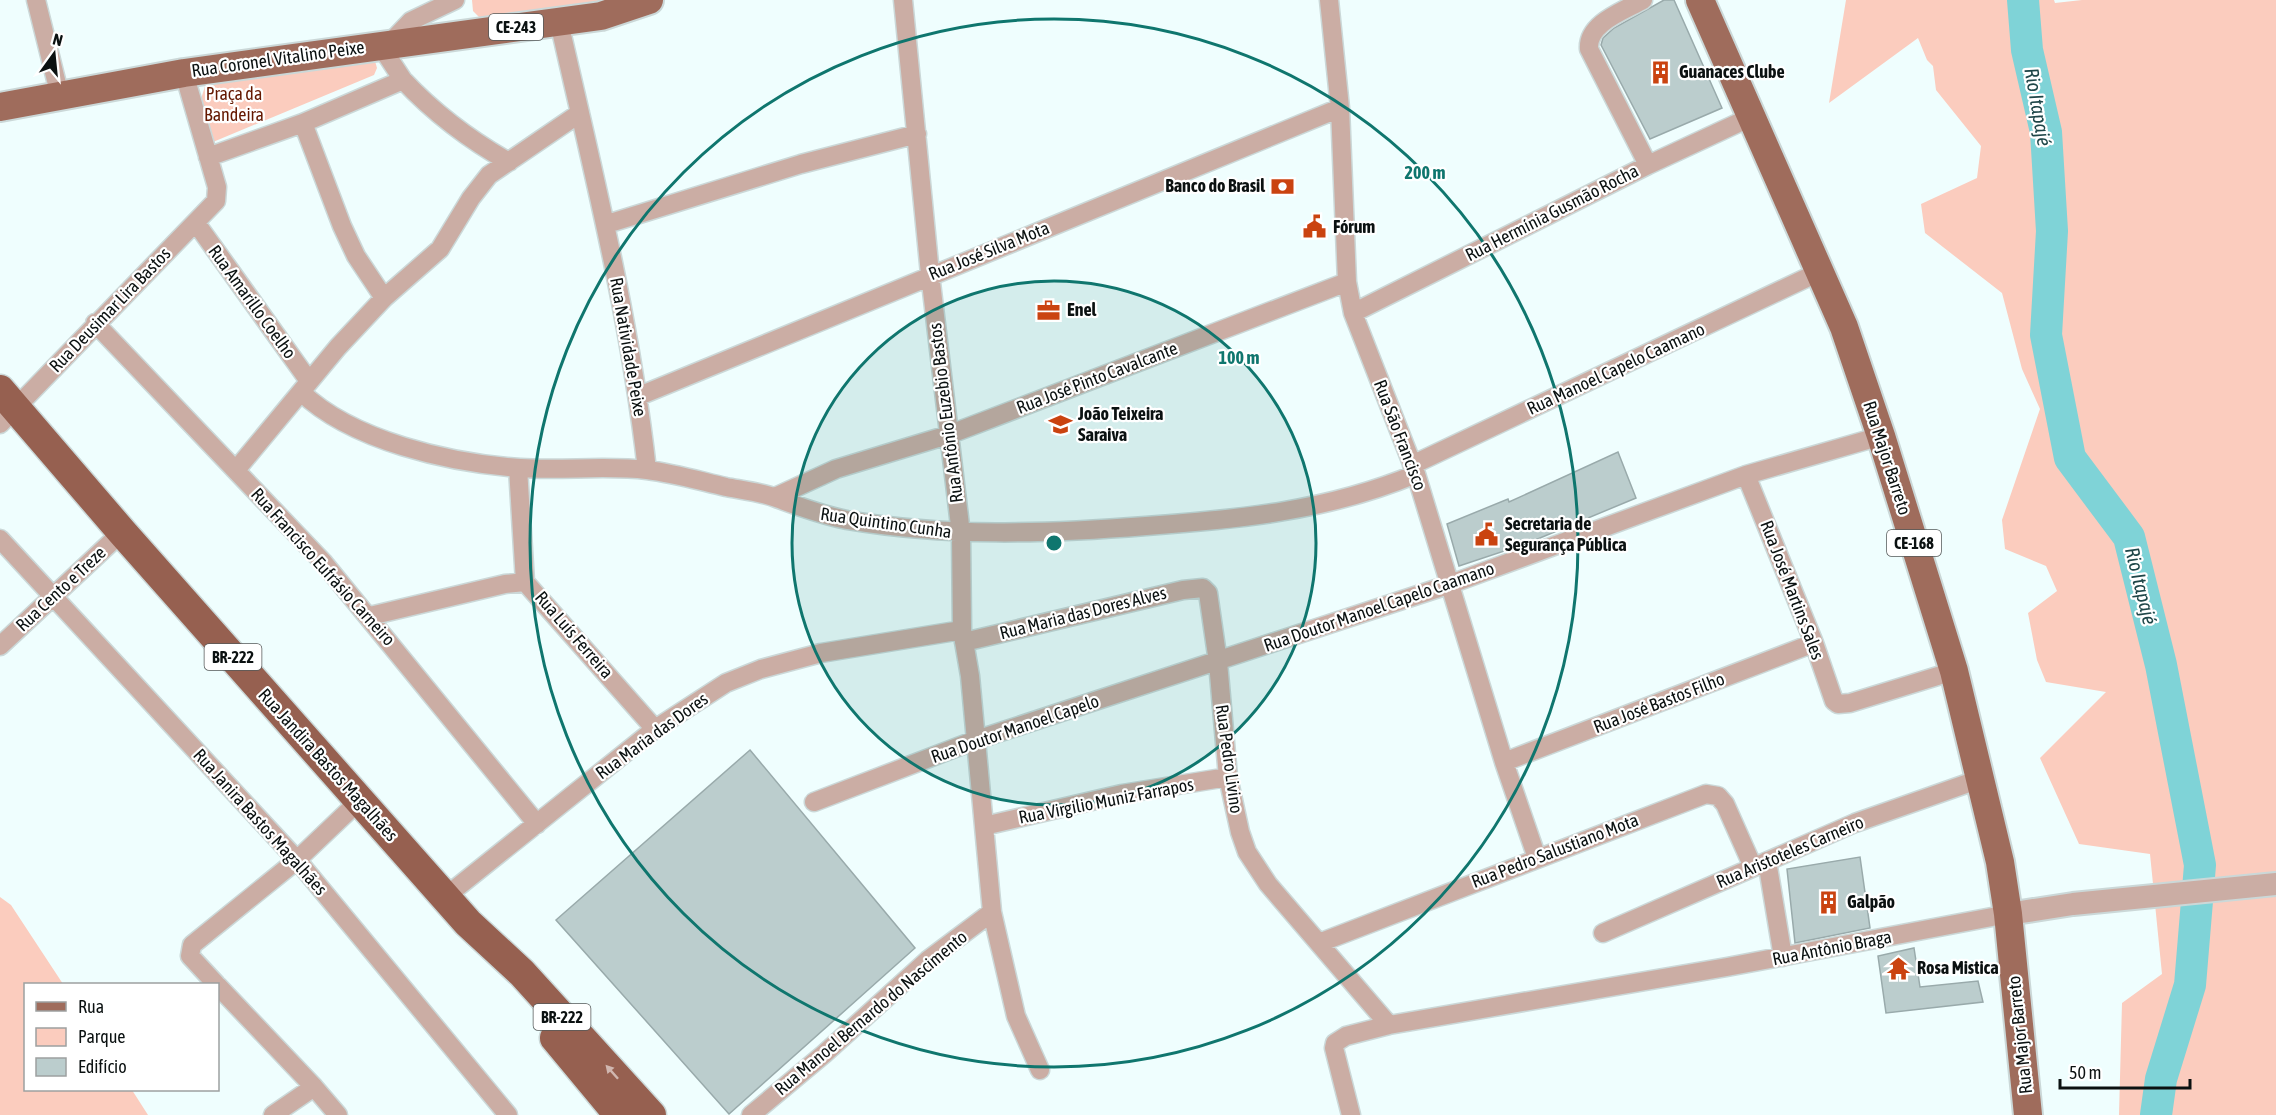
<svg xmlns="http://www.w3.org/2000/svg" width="2276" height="1115" viewBox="0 0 2276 1115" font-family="'Asap Condensed',sans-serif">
  <rect width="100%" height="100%" fill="#effefe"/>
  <path fill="#fbccbe" d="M472 0H605L480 18 473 11Z
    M1846 0H2054L2055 3 2082 0H2276V1115H2119L2122 1003 2162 974 2150 854 2079 844 2040 758 2106 692 2046 682 2037 660 2028 613 2057 591 2046 566 2005 549 2002 520 2040 409 2022 369 2002 293 1925 233 1921 204 1977 178 1981 146 1936 90 1933 66 1927 60 1918 38 1829 103Z
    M375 61 377 68 374 75 213 142 201 99 206 83Z
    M0 897 11 905 63 984H26V1090H132L148 1115H0Z"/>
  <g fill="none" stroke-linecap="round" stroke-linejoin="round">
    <path stroke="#7fd3d7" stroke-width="32" d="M2023 0 2027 50 2046 132 2052 231 2046 335 2070 458 2129 537 2161 665 2200 865 2190 985 2161 1079 2156 1115"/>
  </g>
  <path fill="#bbcdcd" stroke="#99aaab" stroke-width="1.5" d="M1664 0H1674L1722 108 1650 139 1601 45 1603 38 1614 28Z
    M1618 452 1636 498 1528 543 1459 566 1447 524 1508 499 1509 502Z
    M750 750 915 948 729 1114 556 920Z
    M1860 857 1870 928 1795 943 1787 869Z
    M1914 948 1920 987 1978 981 1983 1002 1886 1013 1878 956Z"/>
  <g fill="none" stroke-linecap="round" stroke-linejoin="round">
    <defs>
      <path id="minor" d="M36 0 60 96
        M903 0 930 274 961 534 962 630 970 676 992 912 1016 1016 1040 1070
        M1329 0 1340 108 1347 282 1353 313 1416 474 1504 762 1537 858
        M1643 0C1624 11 1587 23 1589 49L1648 165
        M559 22C593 171 630 318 647 470
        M390 43 411 21 455 0
        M403 80C435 114 468 139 509 162
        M303 123 342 226 356 256 384 298
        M208 157 303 123 403 80 380 45
        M196 223 309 381
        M607 224 801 164 917 134
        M1353 313 1648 165 1751 117
        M95 323 323 562 537 824
        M301 392C352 441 450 463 520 468 562 471 605 465 647 470 673 473 700 481 726 487 742 490 761 492 776 498 800 507 822 515 847 520 947 537 1045 534 1146 526 1241 519 1327 511 1416 474
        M639 396 1340 108
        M0 424 216 201 217 187 184 73
        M1412 465 1819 272
        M518 468 525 582
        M236 470 338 347 384 298 440 249 471 198 489 175 580 113
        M1746 475 1814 643 1834 701 1838 704 1850 703 1954 671
        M775 497 836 469 948 435 1347 282
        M0 539 297 860 508 1115
        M370 616 505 584 525 582 655 729
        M964 642 1183 590 1203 588 1208 593 1218 662 1228 777 1240 832 1247 852 1268 884 1389 1025
        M0 646 122 532
        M1504 762 1814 643
        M814 802 976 740 1448 585 1746 475 1881 436
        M984 826 1122 794 1228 777
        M1767 861 1783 957
        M445 897 655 729 726 683 761 669 821 653 962 630
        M1603 933 1855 823 1980 779
        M1319 943 1706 794 1718 796 1725 804 1753 867
        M216 984 190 956 192 945 297 860 360 800
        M218 986 314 1087 338 1115
        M273 1115 314 1087
        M751 1115 824 1054 928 960 992 912
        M1351 1115 1334 1048 1335 1043 1346 1036 1389 1025 1727 967 2008 914"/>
      <path id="tertiary" d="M2008 914 2073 904 2276 884"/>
      <path id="primary" d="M1700 0 1844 327 1881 436 1954 671 2000 862 2008 914 2028 1115
        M0 107 184 73 601 16 649 0"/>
      <path id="trunk" d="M0 390 122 532 468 923 522 973 651 1115
        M555 1038 619 1115"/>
    </defs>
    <use href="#minor" stroke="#cbd8d8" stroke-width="21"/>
    <use href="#tertiary" stroke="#cbd8d8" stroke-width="26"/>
    <use href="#primary" stroke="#cbd8d8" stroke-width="32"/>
    <use href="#trunk" stroke="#cbd8d8" stroke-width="33"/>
    <use href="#minor" stroke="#cbada4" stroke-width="18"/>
    <use href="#tertiary" stroke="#cbada4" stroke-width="22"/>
    <use href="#primary" stroke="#9f6c5c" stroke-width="28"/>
    <use href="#trunk" stroke="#966050" stroke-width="30"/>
  </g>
  <defs><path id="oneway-solid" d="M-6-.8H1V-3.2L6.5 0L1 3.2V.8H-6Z" transform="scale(1.5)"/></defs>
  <use fill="#d0b7b0" href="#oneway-solid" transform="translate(612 1072) rotate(-132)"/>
  <circle cx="1054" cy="543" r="262" fill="#0f766e" fill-opacity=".12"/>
  <g fill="none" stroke="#0f766e" stroke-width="3">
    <circle cx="1054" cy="543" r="262"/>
    <circle cx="1054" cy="543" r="524"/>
  </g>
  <defs>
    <symbol id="building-bare" viewBox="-9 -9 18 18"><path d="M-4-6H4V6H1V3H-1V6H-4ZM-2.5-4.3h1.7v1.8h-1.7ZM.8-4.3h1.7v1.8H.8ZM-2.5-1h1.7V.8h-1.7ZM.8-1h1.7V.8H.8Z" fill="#ca4310" stroke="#fff" stroke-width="2.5" paint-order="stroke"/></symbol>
    <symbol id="bank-bare" viewBox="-9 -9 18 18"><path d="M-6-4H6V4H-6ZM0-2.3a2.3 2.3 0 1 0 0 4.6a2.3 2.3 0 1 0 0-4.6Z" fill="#ca4310" stroke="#fff" stroke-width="2.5" paint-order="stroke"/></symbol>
    <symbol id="civic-bare" viewBox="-9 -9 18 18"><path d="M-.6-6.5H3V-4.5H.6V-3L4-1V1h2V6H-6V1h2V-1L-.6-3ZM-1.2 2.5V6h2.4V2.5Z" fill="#ca4310" stroke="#fff" stroke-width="2.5" paint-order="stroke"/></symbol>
    <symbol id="office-bare" viewBox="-9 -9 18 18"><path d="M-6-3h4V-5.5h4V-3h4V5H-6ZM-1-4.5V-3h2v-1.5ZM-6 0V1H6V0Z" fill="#ca4310" stroke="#fff" stroke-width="2.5" paint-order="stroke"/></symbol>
    <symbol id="school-bare" viewBox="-9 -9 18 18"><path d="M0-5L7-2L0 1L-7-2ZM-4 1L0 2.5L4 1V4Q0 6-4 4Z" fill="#ca4310" stroke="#fff" stroke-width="2.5" paint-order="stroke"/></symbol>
    <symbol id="temple-bare" viewBox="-9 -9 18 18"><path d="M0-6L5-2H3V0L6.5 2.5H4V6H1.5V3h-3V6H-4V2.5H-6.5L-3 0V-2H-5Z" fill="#ca4310" stroke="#fff" stroke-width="2.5" paint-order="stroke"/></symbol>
  </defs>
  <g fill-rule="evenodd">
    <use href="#building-bare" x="1644" y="56" width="33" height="33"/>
    <use href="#bank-bare" x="1266" y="170" width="33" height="33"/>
    <use href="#civic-bare" x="1298" y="210" width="33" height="33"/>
    <use href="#office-bare" x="1032" y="294" width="33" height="33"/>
    <use href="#school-bare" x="1044" y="408" width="33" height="33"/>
    <use href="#civic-bare" x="1470" y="518" width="33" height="33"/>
    <use href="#building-bare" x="1812" y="886" width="33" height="33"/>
    <use href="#temple-bare" x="1882" y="952" width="33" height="33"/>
  </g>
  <g text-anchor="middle" stroke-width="4.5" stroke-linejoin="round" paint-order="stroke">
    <g fill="#fff" stroke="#545858" stroke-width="1.5">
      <rect x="489" y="14" width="54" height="26" rx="4.5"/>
      <rect x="1887" y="530" width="54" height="26" rx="4.5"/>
      <rect x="204.5" y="644" width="57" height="26" rx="4.5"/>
      <rect x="533.5" y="1004" width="57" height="26" rx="4.5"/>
    </g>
    <g font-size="16" font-weight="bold" fill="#0b1111">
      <text x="516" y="33">CE-243</text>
      <text x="1914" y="549">CE-168</text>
      <text x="233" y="663">BR-222</text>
      <text x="562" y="1023">BR-222</text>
    </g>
    <g font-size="18" fill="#0b1111" stroke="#fff">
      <text transform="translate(278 59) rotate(-8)" y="6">Rua Coronel Vitalino Peixe</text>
      <text transform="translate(1552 213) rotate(-27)" y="6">Rua Hermínia Gusmão Rocha</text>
      <text transform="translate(989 251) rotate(-22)" y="6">Rua José Silva Mota</text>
      <text transform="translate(252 302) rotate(54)" y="6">Rua Amarillo Coelho</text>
      <text transform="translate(110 310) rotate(-46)" y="6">Rua Deusimar Lira Bastos</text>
      <text transform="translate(628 347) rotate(80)" y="6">Rua Natividade Peixe</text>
      <text transform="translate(1616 369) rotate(-25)" y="6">Rua Manoel Capelo Caamano</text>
      <text transform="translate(1097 378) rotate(-21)" y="6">Rua José Pinto Cavalcante</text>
      <text transform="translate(946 413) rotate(-97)" y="6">Rua Antônio Euzebio Bastos</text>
      <text transform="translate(1400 435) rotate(69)" y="6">Rua São Francisco</text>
      <text transform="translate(1887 458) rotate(72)" y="6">Rua Major Barreto</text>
      <text transform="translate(886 523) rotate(8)" y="6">Rua Quintino Cunha</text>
      <text transform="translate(323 567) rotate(48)" y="6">Rua Francisco Eufrásio Carneiro</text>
      <text transform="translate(61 589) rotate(-43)" y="6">Rua Cento e Treze</text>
      <text transform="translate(1792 590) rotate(69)" y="6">Rua José Martins Sales</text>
      <text transform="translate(1379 607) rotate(-19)" y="6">Rua Doutor Manoel Capelo Caamano</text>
      <text transform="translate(1083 613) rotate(-14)" y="6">Rua Maria das Dores Alves</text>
      <text transform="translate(574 635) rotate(49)" y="6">Rua Luís Ferreira</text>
      <text transform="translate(1659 703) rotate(-21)" y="6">Rua José Bastos Filho</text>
      <text transform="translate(1015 729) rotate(-19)" y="6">Rua Doutor Manoel Capelo</text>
      <text transform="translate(652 736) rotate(-36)" y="6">Rua Maria das Dores</text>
      <text transform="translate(1229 759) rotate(82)" y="6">Rua Pedro Livino</text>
      <text transform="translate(328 765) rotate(48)" y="6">Rua Jandira Bastos Magalhães</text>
      <text transform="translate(1106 801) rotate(-11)" y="6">Rua Virgilio Muniz Farrapos</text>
      <text transform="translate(260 822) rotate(48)" y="6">Rua Janira Bastos Magalhães</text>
      <text transform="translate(1555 851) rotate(-21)" y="6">Rua Pedro Salustiano Mota</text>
      <text transform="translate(1790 852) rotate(-23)" y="6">Rua Aristoteles Carneiro</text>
      <text transform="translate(1832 948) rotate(-11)" y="6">Rua Antônio Braga</text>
      <text transform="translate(871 1013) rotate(-40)" y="6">Rua Manoel Bernardo do Nascimento</text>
      <text transform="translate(2020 1035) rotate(-96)" y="6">Rua Major Barreto</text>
    </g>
    <g font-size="18" font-weight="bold" fill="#0b1111" stroke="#fff" text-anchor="start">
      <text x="1679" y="78">Guanaces Clube</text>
      <text x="1265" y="192" text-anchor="end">Banco do Brasil</text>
      <text x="1333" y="233">Fórum</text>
      <text x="1067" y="316">Enel</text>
      <text x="1078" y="420">João Teixeira<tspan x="1078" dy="21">Saraiva</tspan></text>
      <text x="1505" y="530">Secretaria de<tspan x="1505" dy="21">Segurança Pública</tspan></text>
      <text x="1847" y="908">Galpão</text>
      <text x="1917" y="974">Rosa Mistica</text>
    </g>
    <g font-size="18" fill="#641800" stroke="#fff">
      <text x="234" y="100">Praça da<tspan x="234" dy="21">Bandeira</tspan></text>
    </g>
    <g font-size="20" font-style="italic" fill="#1e4648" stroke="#fff">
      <text transform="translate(2038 107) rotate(80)" y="7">Rio Itapajé</text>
      <text transform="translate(2141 586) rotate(76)" y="7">Rio Itapajé</text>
    </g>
  </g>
  <circle cx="1054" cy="543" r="9" fill="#0f766e" stroke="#fff" stroke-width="3"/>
  <g font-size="18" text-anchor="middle" font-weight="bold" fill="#0f766e" stroke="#fff" stroke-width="4.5" stroke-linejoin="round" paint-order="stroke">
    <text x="1425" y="179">200 m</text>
    <text x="1239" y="364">100 m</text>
  </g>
  <rect x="24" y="983" width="195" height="108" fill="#ffffff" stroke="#9da0a0" stroke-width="1.5"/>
  <rect x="36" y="1002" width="30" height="9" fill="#9f6c5c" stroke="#9da0a0" stroke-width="1.5"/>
  <text x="78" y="1013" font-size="18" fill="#0b1111">Rua</text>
  <rect x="36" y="1028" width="30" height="18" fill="#fbccbe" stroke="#9da0a0" stroke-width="1.5"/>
  <text x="78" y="1043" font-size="18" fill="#0b1111">Parque</text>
  <rect x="36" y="1058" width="30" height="18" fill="#bbcdcd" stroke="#9da0a0" stroke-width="1.5"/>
  <text x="78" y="1073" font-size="18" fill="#0b1111">Edifício</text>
  <g transform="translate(54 54) rotate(15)" stroke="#ffffff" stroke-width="4.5" paint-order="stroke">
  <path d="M0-4.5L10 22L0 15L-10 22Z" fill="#0b1111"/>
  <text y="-9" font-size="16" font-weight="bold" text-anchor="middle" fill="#0b1111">N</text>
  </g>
  <path d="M2060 1079v9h130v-9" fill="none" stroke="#0b1111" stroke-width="3"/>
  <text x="2069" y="1079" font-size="18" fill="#0b1111" stroke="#ffffff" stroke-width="4.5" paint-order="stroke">50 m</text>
</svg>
